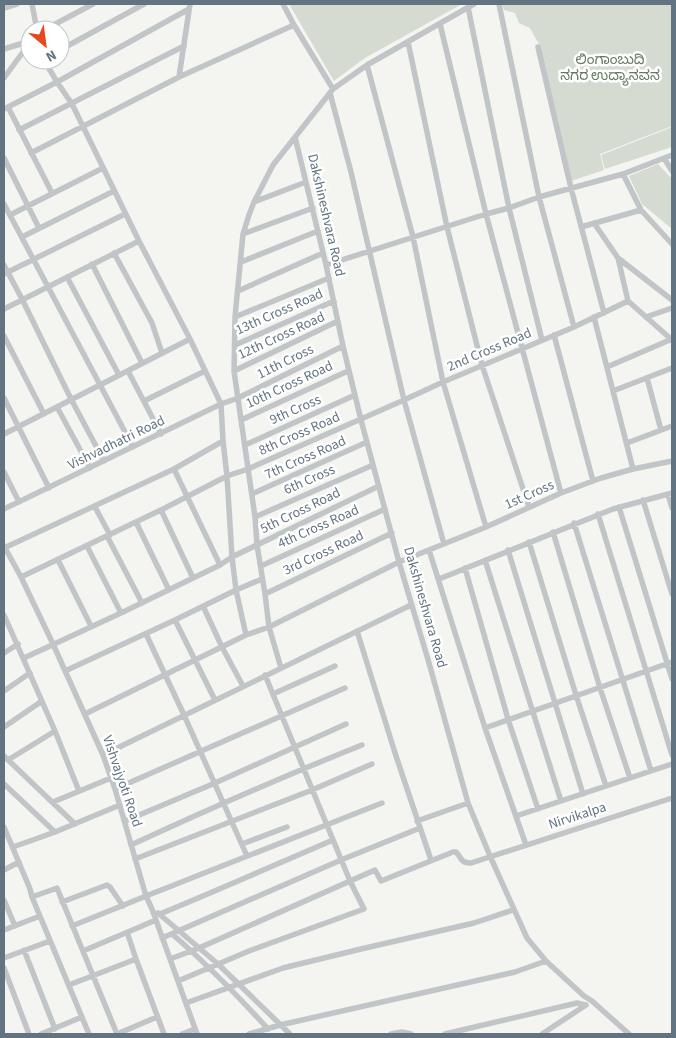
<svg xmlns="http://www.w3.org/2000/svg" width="676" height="1038" viewBox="0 0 676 1038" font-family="'Source Sans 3','Noto Sans Kannada',sans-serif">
  <rect width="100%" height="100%" fill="#f4f4f0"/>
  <path fill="#d5dbd1" d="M289 4H462L365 58 334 81Z
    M502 4H672V126L600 154 604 170 571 181 540 46 530 28 519 23 515 13 504 10Z
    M672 127V147L605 169 601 155Z
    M658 164 672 179V229L642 204 629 176Z"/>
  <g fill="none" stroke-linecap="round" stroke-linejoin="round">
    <path stroke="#c1c5c8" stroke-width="5.5" d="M32 4 37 30
      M283 4 294 25 333 89
      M499 4 539 197 574 327
      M468 7 509 208 542 340
      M4 8 17 4
      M440 24 486 214 561 493
      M44 30 93 4
      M408 42 447 227 482 365 529 507
      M538 47 571 188 604 313
      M4 49 30 41
      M60 50 144 4
      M44 60 57 82 72 104 139 241 190 339 221 404 223 441 227 476 232 557 236 590 246 635
      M367 65 413 237 443 382 486 527
      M179 77 190 4
      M4 78 23 52 30 46
      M330 93 351 172 404 400 444 544
      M8 107 52 193
      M4 109 57 82 189 9
      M19 130 184 46
      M295 137 326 265 343 346 361 420 399 562 429 663 468 803 490 856 527 938 546 961 584 996 592 1001 629 1034
      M31 153 179 77 294 25
      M4 158 39 228
      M664 158 672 171
      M623 174 641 210 672 244
      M254 202 306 182
      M4 204 133 447
      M10 215 103 168
      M594 223 618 258 672 300
      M581 227 641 210
      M243 234 313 208
      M22 237 114 191
      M114 253 152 323 162 353
      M618 258 628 301 672 340
      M241 262 318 231
      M92 264 142 363
      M4 265 22 299 71 399 104 461
      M326 265 486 214 509 208 539 197 623 174 672 155
      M4 274 125 214
      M67 277 119 375
      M238 291 323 253
      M4 309 139 241
      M235 317 329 278
      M594 317 633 469
      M646 317 672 308
      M554 335 593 481
      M4 336 44 414
      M235 345 334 301
      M607 367 672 339
      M128 371 161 434
      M234 371 338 321
      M647 378 661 430
      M613 391 672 368
      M4 398 49 488
      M144 401 205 371
      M57 407 90 468
      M241 420 348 371
      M4 434 190 339
      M627 443 672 426
      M245 445 355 395
      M174 469 220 565
      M4 472 19 502
      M252 494 367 442
      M668 494 672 508
      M643 500 672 594
      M95 507 110 535
      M619 507 672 679
      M4 509 221 404 238 398 343 346
      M161 510 193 578
      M598 514 672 755
      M255 517 373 465
      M136 522 169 590
      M574 523 651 771
      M553 532 600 688 630 778
      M107 536 142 603
      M529 542 576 695 606 786
      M4 546 21 577 53 644 103 755 115 789 146 896 152 909 197 1034
      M87 546 121 613
      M4 548 174 469 223 441
      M429 550 485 728 526 845
      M508 550 583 794
      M58 560 91 626
      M485 560 561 801
      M261 566 385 509
      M465 568 508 719 538 809
      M21 577 165 508 227 476 248 469 404 400 443 382 574 327 628 301
      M439 579 613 509 672 493
      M265 594 392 533
      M203 606 222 647 243 686
      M4 615 55 731 79 791
      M175 620 215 700
      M357 631 396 756 431 860
      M146 634 184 715 247 856
      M4 653 18 644
      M24 658 121 613 220 565 232 557 379 486
      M281 668 269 627 265 594 257 545 255 517 234 371 235 317 243 234 249 215 254 202 273 165 333 89 367 65 474 4
      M65 671 175 620 236 590 262 579
      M4 691 30 673
      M273 694 335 666
      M85 714 246 635 269 627 399 562 486 527 561 493 601 478 633 469 672 461
      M4 727 42 701
      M485 728 672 662
      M103 755 411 605
      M4 756 75 824
      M8 760 55 731
      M4 784 55 832
      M115 789 345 688
      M53 802 111 778
      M516 816 672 764
      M125 821 215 783 346 724
      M417 821 468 803
      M4 827 30 889 32 897 89 1034
      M242 844 287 827
      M131 845C207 810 284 776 362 745
      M13 847 55 832 120 805
      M135 859 312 790 372 764
      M4 870 19 862
      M32 897 57 888 117 1034
      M4 900 15 926
      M62 902 107 885 110 887 123 906
      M158 913 218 964 290 1034
      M160 914 203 896 333 840
      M72 926 146 896 382 803
      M4 930 40 916
      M172 934C206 963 237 995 268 1029
      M162 938 341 860 420 828
      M24 950 55 1029
      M83 951 156 920
      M4 958 50 941
      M136 959 164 1034
      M170 959 199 948 375 870 381 881 453 852H456C462 858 460 863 471 863L672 798
      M4 968 29 1034
      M178 981 249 951 364 909 350 881 265 675
      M69 985 136 959 127 932
      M186 1003 283 968 361 949 474 923 513 910
      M41 1034 82 1017
      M117 1034 157 1017
      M182 1034 195 1029
      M249 1034 280 1025 515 972 546 961
      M391 1034 402 1032 411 1034
      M445 1034 577 1003 585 1005
      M542 1034 586 1005"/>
  </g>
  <g text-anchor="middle" stroke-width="5" stroke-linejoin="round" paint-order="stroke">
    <g font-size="14" fill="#667861" stroke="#fff">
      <text x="610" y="64">ಲಿಂಗಾಂಬುದಿ<tspan x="610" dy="16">ನಗರ ಉದ್ಯಾನವನ</tspan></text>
    </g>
    <g font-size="14" fill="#627481" stroke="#fff">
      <text transform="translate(327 215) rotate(77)" y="5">Dakshineshvara Road</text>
      <text transform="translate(279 311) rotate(-24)" y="5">13th Cross Road</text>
      <text transform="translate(281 335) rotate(-25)" y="5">12th Cross Road</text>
      <text transform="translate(489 349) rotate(-23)" y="5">2nd Cross Road</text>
      <text transform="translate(285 361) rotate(-26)" y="5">11th Cross</text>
      <text transform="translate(289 384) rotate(-25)" y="5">10th Cross Road</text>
      <text transform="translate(295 409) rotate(-24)" y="5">9th Cross</text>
      <text transform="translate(299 433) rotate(-24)" y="5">8th Cross Road</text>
      <text transform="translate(116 442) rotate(-26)" y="5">Vishvadhatri Road</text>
      <text transform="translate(305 457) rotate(-24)" y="5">7th Cross Road</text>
      <text transform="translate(309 479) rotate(-24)" y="5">6th Cross</text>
      <text transform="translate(529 494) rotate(-24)" y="5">1st Cross</text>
      <text transform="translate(300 510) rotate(-26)" y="5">5th Cross Road</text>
      <text transform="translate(318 526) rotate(-24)" y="5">4th Cross Road</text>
      <text transform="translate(323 552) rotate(-25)" y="5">3rd Cross Road</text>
      <text transform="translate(426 607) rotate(74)" y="5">Dakshineshvara Road</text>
      <text transform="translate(123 781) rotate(71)" y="5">Vishvajyoti Road</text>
      <text transform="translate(577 815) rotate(-18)" y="5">Nirvikalpa</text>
    </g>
  </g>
  <rect width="676" height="1038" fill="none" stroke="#627481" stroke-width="10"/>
  <g transform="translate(45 45) rotate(151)"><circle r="24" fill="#ffffff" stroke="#c0c7cd"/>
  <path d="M0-4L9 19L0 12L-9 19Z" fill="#e54a1f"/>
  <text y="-8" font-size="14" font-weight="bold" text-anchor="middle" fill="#627481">N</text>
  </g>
</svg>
